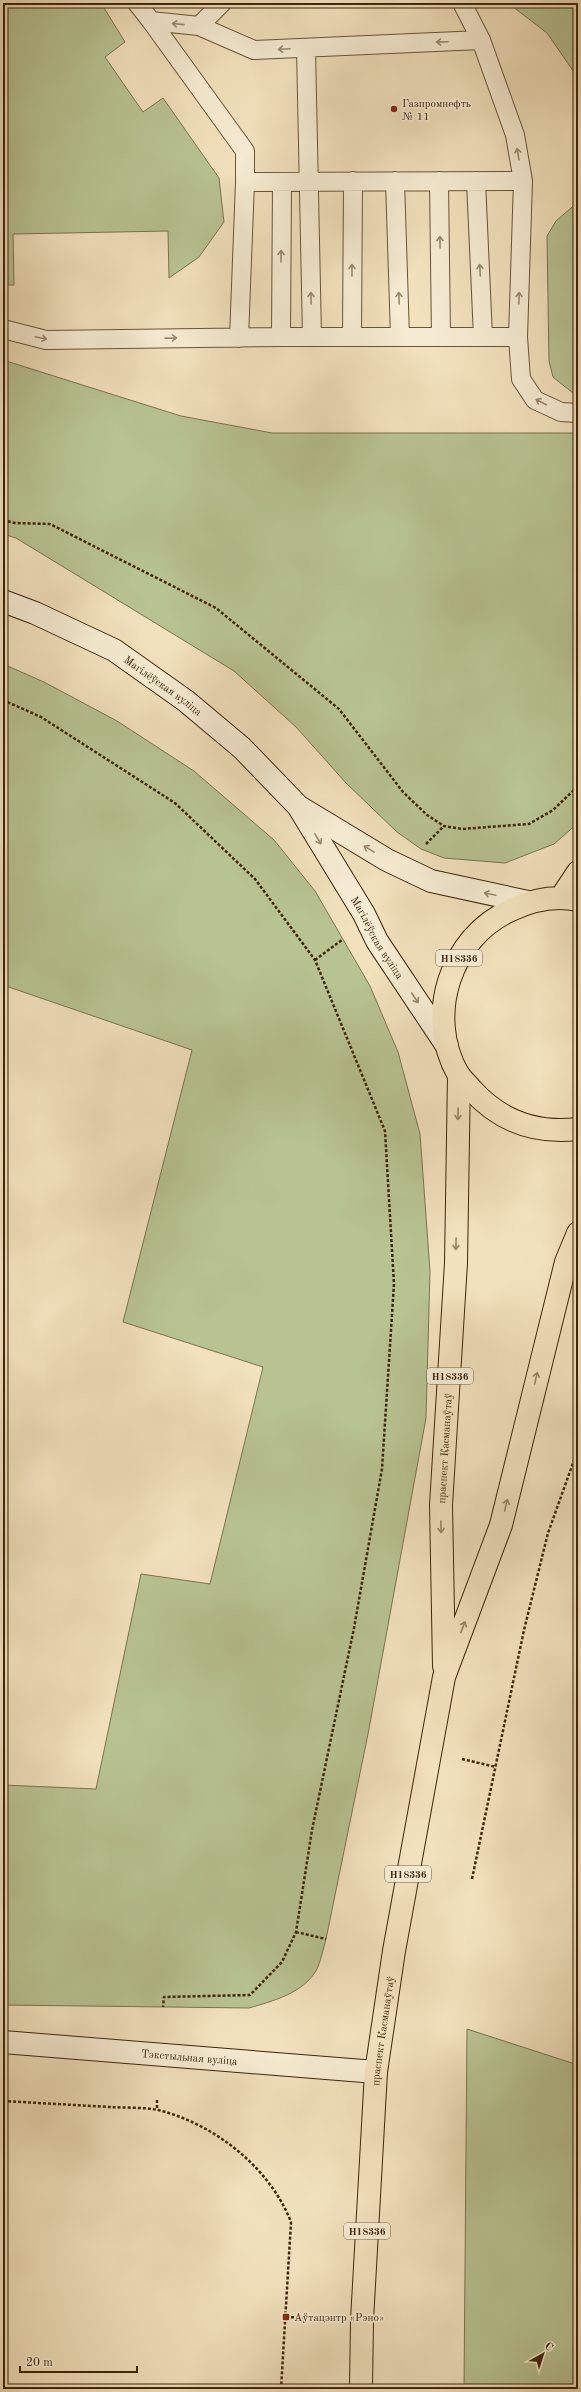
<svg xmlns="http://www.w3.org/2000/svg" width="581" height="2392" viewBox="0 0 581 2392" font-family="'Old Standard TT',serif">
  <rect width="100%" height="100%" fill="#f1e1bc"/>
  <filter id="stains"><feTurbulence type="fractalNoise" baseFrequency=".005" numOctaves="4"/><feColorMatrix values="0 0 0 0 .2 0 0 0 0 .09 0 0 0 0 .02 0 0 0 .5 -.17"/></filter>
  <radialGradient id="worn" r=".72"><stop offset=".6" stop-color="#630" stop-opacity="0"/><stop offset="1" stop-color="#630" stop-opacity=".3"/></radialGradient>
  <path fill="#b8c392" stroke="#7b744e" d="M3 3H101L125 42 105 57 143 112 163 98 219 178 224 222 199 257 169 278 168 231 13 234 14 285H3Z
    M508 3H578V78L547 33Z
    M578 202V394L573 393 553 377 549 361 547 236 556 221Z
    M3 360 181 416 272 433H578V823L554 844 505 863 444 858 421 849 397 832 346 783 296 727 234 671 16 538 3 534Z
    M3 664 44 682 117 721 194 771 274 840 315 891 370 986 398 1052 420 1134 430 1271 426 1418 368 1734 326 1939C323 1949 321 1960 317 1969 304 1993 273 2001 249 2008L3 2005V1785L96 1789 141 1574 210 1584 263 1367 123 1322 192 1050 3 985Z
    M467 2029 578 2065V2389H464Z"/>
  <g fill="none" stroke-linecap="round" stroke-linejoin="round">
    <defs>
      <path id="lane" d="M137 3 151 21 199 26 222 3
        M462 3 481 40 515 135 523 181 518 337 521 379 535 400 561 412 578 413
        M151 21 245 151V182
        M199 26 254 50 481 40
        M306 48 312 337
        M395 181 400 337
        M439 181 441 337
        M476 181 483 337
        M3 329 46 340 281 337H518
        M281 337 282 182
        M352 337 353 181
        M239 338 245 182 523 181"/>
      <g id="secondary">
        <path id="s1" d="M3 601 35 613 114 650 186 701 242 748 298 806 364 914 377 941 447 1046"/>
        <path d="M301 808 387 860 431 881 528 902"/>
        <path id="s2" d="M3 2042 376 2072"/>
      </g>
      <g id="primary">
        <path id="s3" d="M444 1666 441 1505 456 1263 459 1075"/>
        <path id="s4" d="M361 2389 362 2320 376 2072 394 1951 444 1677 501 1525 566 1262 578 1233"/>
      </g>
      <path id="highway" d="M562 896 578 872
        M578 900C555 895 532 900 511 910 450 937 425 1016 458 1074 462 1080 468 1085 472 1090 501 1122 536 1134 578 1129"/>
    </defs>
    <use href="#lane" stroke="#6b5437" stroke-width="20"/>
    <use href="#secondary" stroke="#3e250b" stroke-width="24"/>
    <use href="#primary" stroke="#3e250b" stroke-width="24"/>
    <use href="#highway" stroke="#3e250b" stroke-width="24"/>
    <path stroke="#3e250b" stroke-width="2.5" stroke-dasharray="3 2" stroke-linecap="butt" d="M3 520 15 523 50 524 216 608 339 709 403 792 427 815 444 826 462 829 529 824 553 810 575 789 578 781
      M3 700 41 717 175 803 255 879 315 960 385 1131 394 1284 382 1469 354 1628 312 1830 296 1932 282 1962 250 1995 164 1997 163 2007
      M426 844 444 826
      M315 960 342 940
      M462 1759 496 1767
      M472 1879 524 1630 548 1533 578 1449
      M296 1932 326 1939
      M157 2100V2110
      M3 2101C39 2103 74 2105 110 2107 125 2108 143 2107 158 2110 215 2124 270 2168 291 2222L281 2389
      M286 2317 329 2319"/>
    <use href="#lane" stroke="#f6ecd3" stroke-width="18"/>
    <use href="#secondary" stroke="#f6ecd3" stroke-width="22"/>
    <use href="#primary" stroke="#f1e1bc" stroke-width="22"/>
    <use href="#highway" stroke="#f1e1bc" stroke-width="22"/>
  </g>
  <defs><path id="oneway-shaft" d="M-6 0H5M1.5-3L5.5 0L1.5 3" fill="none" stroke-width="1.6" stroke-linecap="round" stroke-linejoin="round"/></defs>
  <g stroke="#9a886f">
    <use href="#oneway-shaft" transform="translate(178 24) rotate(-174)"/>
    <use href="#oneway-shaft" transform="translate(442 42) rotate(178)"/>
    <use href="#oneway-shaft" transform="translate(284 49) rotate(177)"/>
    <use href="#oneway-shaft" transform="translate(518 154) rotate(-99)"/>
    <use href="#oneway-shaft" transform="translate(440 242) rotate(-91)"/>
    <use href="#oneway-shaft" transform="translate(281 256) rotate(-90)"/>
    <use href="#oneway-shaft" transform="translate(352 270) rotate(-90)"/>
    <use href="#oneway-shaft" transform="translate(480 270) rotate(-93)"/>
    <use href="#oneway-shaft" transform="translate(311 298) rotate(-91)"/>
    <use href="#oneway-shaft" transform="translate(399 298) rotate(-92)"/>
    <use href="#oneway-shaft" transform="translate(519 298) rotate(-88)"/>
    <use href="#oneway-shaft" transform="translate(41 338) rotate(12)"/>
    <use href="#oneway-shaft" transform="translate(171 338) rotate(-1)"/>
    <use href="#oneway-shaft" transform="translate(541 402) rotate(-153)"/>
    <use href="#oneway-shaft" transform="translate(318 839) rotate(59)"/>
    <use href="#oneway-shaft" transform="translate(369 849) rotate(-149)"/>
    <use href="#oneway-shaft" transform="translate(490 894) rotate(-168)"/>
    <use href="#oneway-shaft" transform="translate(415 998) rotate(57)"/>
  </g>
  <g stroke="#988364">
    <use href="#oneway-shaft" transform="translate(458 1114) rotate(91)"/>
    <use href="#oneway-shaft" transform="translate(456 1244) rotate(91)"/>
    <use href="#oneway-shaft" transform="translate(536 1378) rotate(-77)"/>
    <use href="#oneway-shaft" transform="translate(506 1505) rotate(-77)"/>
    <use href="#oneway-shaft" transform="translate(441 1527) rotate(89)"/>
    <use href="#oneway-shaft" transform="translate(463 1627) rotate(-69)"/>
  </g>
  <g fill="#8f2418" stroke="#f6ecd3" stroke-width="1.5">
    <circle cx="394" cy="109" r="4"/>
    <rect x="282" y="2313" width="8" height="8" rx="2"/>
  </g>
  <g text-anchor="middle" stroke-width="3.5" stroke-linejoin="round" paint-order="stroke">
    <g fill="#f6ecd3" stroke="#756147" stroke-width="1">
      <rect x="436" y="950" width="46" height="16" rx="3"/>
      <rect x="427" y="1368" width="46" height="16" rx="3"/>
      <rect x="385" y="1866" width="46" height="16" rx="3"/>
      <rect x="344" y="2223" width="46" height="16" rx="3"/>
    </g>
    <g font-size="10" font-weight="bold" fill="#3e250b">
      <text x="459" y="962">Н18336</text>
      <text x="450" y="1380">Н18336</text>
      <text x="408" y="1878">Н18336</text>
      <text x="367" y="2235">Н18336</text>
    </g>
    <g font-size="11" fill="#3e250b" stroke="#f6ecd3" text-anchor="start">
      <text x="402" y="107">Газпромнефть<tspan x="402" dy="13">№ 11</tspan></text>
      <text x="294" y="2321">Аўтацэнтр «Рэно»</text>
    </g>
    <g font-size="11" fill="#3e250b" stroke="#f6ecd3">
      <text dy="4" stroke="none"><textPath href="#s1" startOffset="182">Магілёўская вуліца</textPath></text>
      <text dy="4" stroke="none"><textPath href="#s1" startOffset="517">Магілёўская вуліца</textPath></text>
      <text dy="4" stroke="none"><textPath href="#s3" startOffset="218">праспект Касманаўтаў</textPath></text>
      <text dy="4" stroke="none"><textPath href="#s4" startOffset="359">праспект Касманаўтаў</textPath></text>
      <text dy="4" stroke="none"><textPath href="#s2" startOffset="187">Тэкстыльная вуліца</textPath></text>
    </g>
  </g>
  <rect width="581" height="2392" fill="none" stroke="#f1e1bc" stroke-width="16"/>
  <rect x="4" y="4" width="573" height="2384" fill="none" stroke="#3e250b" stroke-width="2"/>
  <rect x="8" y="8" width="565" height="2376" fill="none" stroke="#3e250b"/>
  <g transform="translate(543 2354) rotate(39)" stroke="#f6ecd3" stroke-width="3" paint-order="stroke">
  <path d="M0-3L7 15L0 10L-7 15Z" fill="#3e250b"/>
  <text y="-6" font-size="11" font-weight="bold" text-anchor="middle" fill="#3e250b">С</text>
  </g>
  <path d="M20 2366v6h117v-6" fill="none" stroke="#3e250b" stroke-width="2"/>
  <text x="26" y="2366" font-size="12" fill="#3e250b" stroke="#f6ecd3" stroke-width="3" paint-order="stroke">20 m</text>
  <rect width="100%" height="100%" filter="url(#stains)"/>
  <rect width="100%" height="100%" fill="url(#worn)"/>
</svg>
